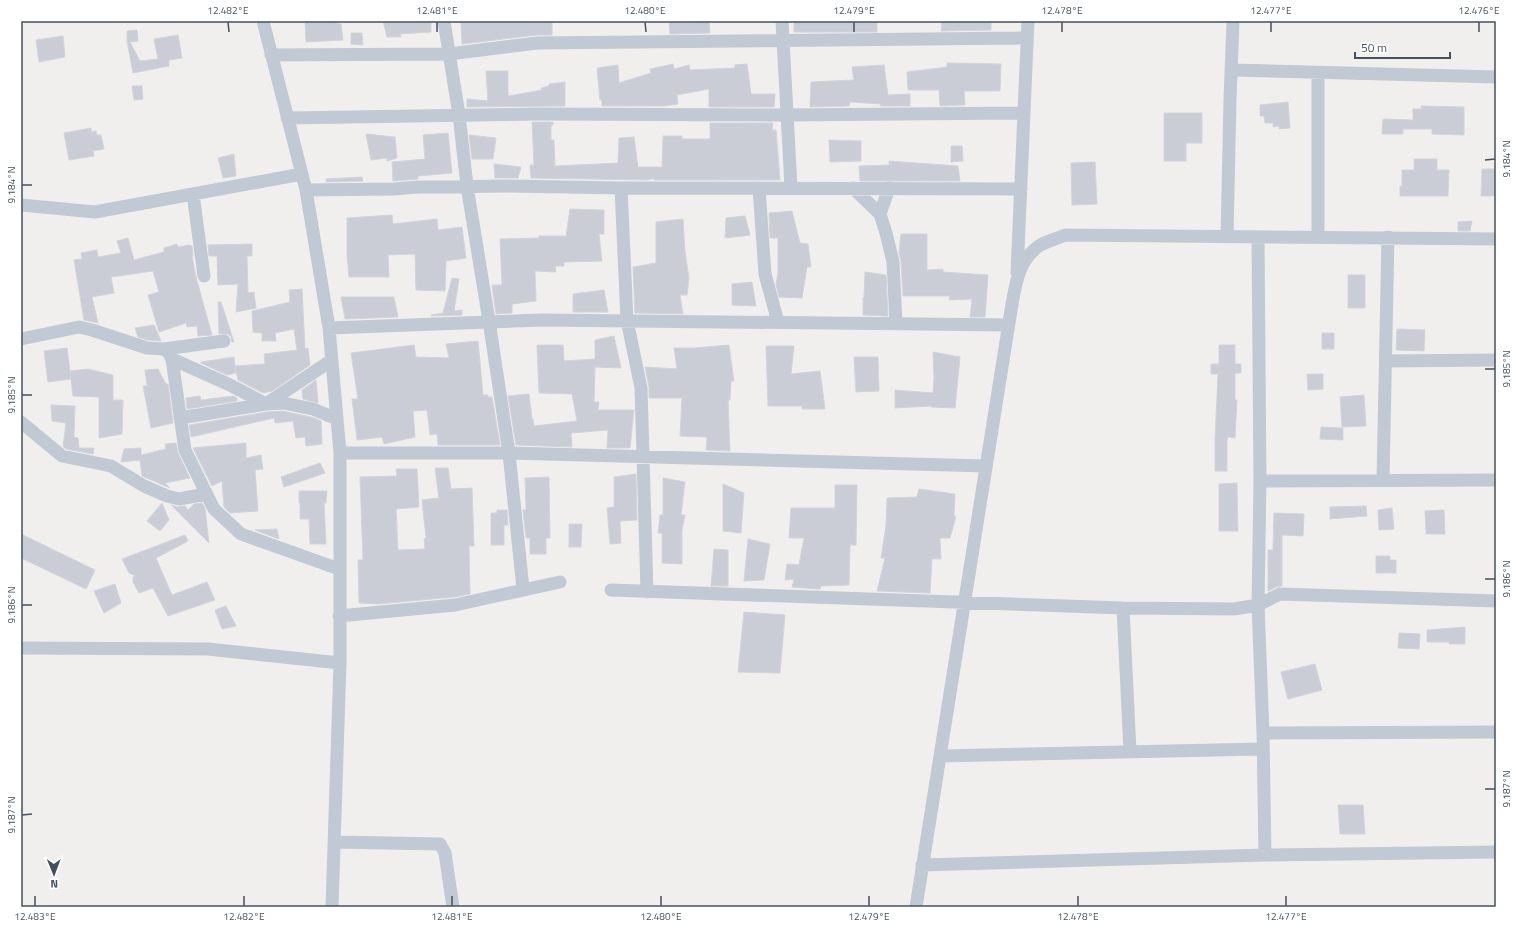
<svg xmlns="http://www.w3.org/2000/svg" width="1517" height="928" viewBox="0 0 1517 928" font-family="'Titillium Web',sans-serif">
  <rect width="100%" height="100%" fill="#f1efee"/>
  <path fill="#cacdd5" stroke="#d2d4db" d="M305 21H336V23L341 24 343 40 306 42Z
    M383 21H431V32L400 34 401 37H387Z
    M496 21H552V35H536L462 44 461 22H497Z
    M669 21H709L710 33 670 34Z
    M794 21H877V32H794Z
    M942 21H991V30L941 31Z
    M137 30 138 41 130 42 140 61 158 59 154 39 178 35 182 58 169 60V66L133 73 127 41V31Z
    M351 33H362L363 45 351 44Z
    M63 36 65 57 39 62 36 40Z
    M947 63 1001 64 1000 91H964L965 105 940 106 939 90H908L907 72 947 67Z
    M673 64 674 69 689 65 690 70 735 68V65L747 64 751 94H775L774 107H709V89L677 95 678 104 664 106H602V100H600L597 68 618 65 619 83 651 73 650 69Z
    M884 65 888 95 910 94V106H880L881 104 850 102 849 106 810 107 811 82 854 80 852 67Z
    M486 71H508V96L542 90 541 88 549 86V84L565 82V106L467 107V99L488 101Z
    M132 86H142L143 99 134 100Z
    M1288 102 1290 128 1279 129V126L1273 127V123H1265L1264 116H1260V105Z
    M1421 106 1464 107V135L1432 134V129H1403V134H1382L1383 119 1413 120V109H1422Z
    M1164 113H1202V143H1186V161H1164Z
    M532 122H553V125H551V140H554L555 166 618 163 619 138 634 137 638 167H662L663 136H682V139H710V123H773L772 130H776L780 180H654V178L647 180 531 178 530 165H534Z
    M91 128V132L96 131 97 135H101L104 149 93 151 94 156 69 160 64 133Z
    M448 133 452 173 418 176V179L393 181 392 162 425 159 423 135Z
    M366 134 395 137 397 158 387 161V158L371 160Z
    M469 135 496 138 493 159H472Z
    M829 140 861 141V161L830 162Z
    M951 146H962L963 161 951 162Z
    M234 154 236 176 223 178 218 158Z
    M1414 159H1437V170H1449L1448 196H1400V186H1402V170H1414Z
    M889 161 958 166 960 181H860L859 166 889 165Z
    M1095 162 1097 204 1072 205 1071 163Z
    M494 164 521 167 518 178H495Z
    M1482 169H1496V196H1481Z
    M362 177 363 181 326 182V179Z
    M570 209 604 210V234H599L602 261 564 262V266H555L556 272 535 271 536 301 512 304V313L496 314 492 285H502L500 239 539 238V236H566Z
    M792 211 800 243 808 244 811 267H807L802 298 779 297 776 285 778 272V238H770L769 213Z
    M392 215 393 224 437 219 438 230 462 227 466 258 446 261 445 291 416 290 415 254 388 255 389 277H349L347 255V218Z
    M745 216 750 235 725 238 726 218Z
    M683 219 685 252 689 278 687 295H680L683 314 635 313 633 267 656 263V222Z
    M1472 221 1470 231H1458V222Z
    M901 234H927V270L943 269V272L988 275 985 317H970L972 299 949 300 950 296H903L901 261 899 253Z
    M128 238 134 260 164 252V248L177 244 178 247 189 245 192 246 193 256H192L196 277 212 335 198 336 197 326 187 327 186 323 159 332 148 295 159 292 153 271 111 277 114 293 92 297 98 323 84 320 74 260 82 259 81 253 97 250 98 257 121 253 117 241Z
    M252 244V256H247L248 293 254 292 256 308 236 312 238 284 218 285 217 256H209L208 245Z
    M865 272 886 275 888 316 863 315V298H864Z
    M1348 275H1365V308H1348Z
    M452 278 459 279 454 311 462 310V315L431 316V315L443 313Z
    M752 282 756 306 732 305V284Z
    M302 289 305 349 308 348 310 365 272 391 263 393 238 380 235 366 265 364 264 354 297 350 294 329 275 333 276 341H262V333L253 332 252 311 290 302 289 290Z
    M604 290 608 312H573V294Z
    M341 297H394L398 317 345 319Z
    M218 302H221L234 342H232L231 336 227 334H219Z
    M154 325 161 341 148 340 138 337 135 328Z
    M1397 329 1425 330 1424 351 1396 350Z
    M1322 333H1334V349H1322Z
    M614 336 621 368 595 367 594 402H599L598 410H634L630 448H607L608 430 571 433 572 447 516 445 508 396 529 394 532 419H533L534 426 577 421 572 394 539 393 537 345H563L564 361 595 359V340Z
    M478 341 483 395H488V397H492L500 445H438L437 434 430 435 427 410 413 411 415 437 384 444 382 437 357 440 352 399H358L351 353 414 345 416 357 449 358 446 344Z
    M729 345 734 381H731L730 400H728L730 451 706 450 707 437 680 436 682 398H649V387L645 367 677 369 674 348H694Z
    M1219 345H1235V364H1241V373H1235V400H1237L1235 438 1228 437 1227 440V471H1215V441L1218 374H1211V364H1219Z
    M766 346H794L791 374 820 371 825 409H802V406H768Z
    M67 348 71 379 48 382 44 351Z
    M933 352 960 357 955 408 931 407 932 406 895 408V390L933 393 934 379Z
    M234 357 236 373 227 375 201 363V362Z
    M854 357H878L879 391 856 392Z
    M88 369 113 375V400H123L122 434 99 438V397L73 396 70 371Z
    M158 369 166 384H168L173 423 151 428 143 386H147L145 370Z
    M1307 374H1323V389L1308 390Z
    M316 380 318 403 303 399 302 390Z
    M1364 395 1366 426 1342 427 1340 397Z
    M200 396 201 400 233 396 237 398V401L187 409 186 398Z
    M51 405 75 406 74 437 78 438 79 448H94L93 454 66 449 63 446 66 423 52 421Z
    M282 411 311 417 321 421 322 444 306 446 305 437 296 438 293 421 275 423 274 418 191 437 189 425 267 412Z
    M1321 427 1343 428V440L1320 439Z
    M176 443 178 453 190 478 165 483 170 488 142 476 140 460 121 462 124 449 141 448V455L166 449 165 444Z
    M246 443V458L261 455 263 469 255 470 258 511 230 513 224 507 222 481 212 486 193 448Z
    M320 463 325 473 284 487 281 477Z
    M435 468H448L451 489 472 488 474 546H469L470 594 454 597 378 604 359 603 358 560H363L360 477 397 476 396 469H417L419 507 396 509 398 550 425 549 424 539 426 538 422 500 439 498Z
    M636 474 637 520 620 521 621 543 610 544 607 508 614 507V477Z
    M549 477 550 538H546V554H530V538H526L523 510H526L525 478Z
    M663 478 685 482 681 515H685L682 530V564L662 563V533H658L660 515H663Z
    M1237 483 1238 531H1219V484Z
    M723 484 744 493 741 533 723 531Z
    M835 485H857L856 545H850L849 585 821 586 820 589H817L792 587 794 579 785 580 787 564 799 565 804 538H789L791 508H835Z
    M919 489 955 494 954 516H956L950 538H940L941 559H932L930 593 877 591 885 558H881L886 526 887 498 917 497Z
    M299 491H327L326 503H324L326 544H310L309 519H300V503H299Z
    M162 503 169 520 160 531 147 521Z
    M202 503 205 508 209 543 171 505 177 507 185 506 188 510 194 504Z
    M1366 506 1367 516 1330 519V507Z
    M1392 508 1394 529 1379 530 1378 510Z
    M497 510H507L508 525H504V545H491V513H497Z
    M1444 510 1445 534H1426L1425 511Z
    M1274 513 1304 514 1303 536 1282 535V586L1276 587 1268 591V550H1273Z
    M569 524H582L581 547H569Z
    M277 529 279 539 255 530Z
    M21 534 95 570 86 589 21 558Z
    M185 535 188 541 156 558 172 595 207 582 215 600 168 616 153 588 139 593 133 582V577L136 576 129 573 122 559Z
    M748 539 770 544 764 580 744 581Z
    M714 549 728 550V586H711Z
    M1376 556H1390V560H1396V573H1376Z
    M115 584 121 603 104 613 94 591Z
    M226 606 236 626 222 629 215 610Z
    M744 612 785 615 780 673 738 672Z
    M1465 627V644H1449V642H1427V630Z
    M1399 633 1420 634 1419 649 1398 648Z
    M1315 664 1322 690 1288 699 1281 672Z
    M1338 805H1363L1365 834H1340Z"/>
  <g fill="none" stroke-linecap="round" stroke-linejoin="round">
    <path stroke="#c1c9d5" stroke-width="13" d="M263 21 306 190 329 328 340 453V663L332 907
      M444 21 459 115 467 186 489 321 509 453 523 589
      M782 21 791 187
      M271 55 449 54 537 43 1027 38
      M1231 70 1496 77
      M1318 73V237
      M287 118 539 114 788 115 1023 113
      M621 188 627 320 641 388 647 592
      M759 188 765 274 778 322
      M853 188 880 214 886 233 893 262 896 323
      M306 190 394 189 418 187 510 186 621 188 1021 189
      M193 194 204 276
      M21 205 95 212 302 174
      M880 214 889 188
      M1227 237 1230 100 1233 21
      M1258 237 1260 481 1258 605 1263 733 1265 855
      M1017 273 1028 21
      M329 328 542 320 1008 325
      M21 339 79 327 92 330 147 348 164 349 169 353 172 359 185 450 214 509 241 534 339 569
      M164 349 224 341
      M172 359 230 385 266 404 332 360
      M1386 361 1496 360
      M180 418 266 404 283 403 313 409 337 419
      M21 422 62 456 111 466 144 486 167 496 179 499 206 494
      M340 453H509L986 466
      M1383 480 1388 237
      M1260 481 1496 480
      M611 590 1123 608 1234 609 1258 605 1280 594 1496 601
      M1123 608 1130 751
      M339 616 455 605 560 582
      M21 648 208 649 340 663
      M1263 733 1496 732
      M941 756 1263 749
      M335 842 440 844 445 853 453 907
      M922 865 1265 855 1496 852
      M916 907 1012 304C1016 282 1019 260 1039 246 1046 241 1057 239 1065 235L1496 239"/>
  </g>
  <path fill="none" stroke="#46505d" stroke-width="1.5" d="M228 22 229 32M437 22V32M645 22 646 32M854 22V32M1062 22V32M1271 22V32M1479 22V32M1485 160 1495 159M22 185H32M1485 369H1495M22 395H32M1485 579H1495M22 605H32M1485 789H1495M22 815 32 814M35 896V906M244 896V906M452 896V906M661 896V906M869 896V906M1078 896V906M1286 896V906"/>
  <rect width="1517" height="928" fill="none" stroke="#ffffff" stroke-width="44"/>
  <g transform="translate(54 874) rotate(179)" stroke="#ffffff" stroke-width="3" paint-order="stroke">
  <path d="M0-3L7 15L0 10L-7 15Z" fill="#46505d"/>
  <text y="-6" font-size="11" font-weight="bold" text-anchor="middle" fill="#46505d">N</text>
  </g>
  <path d="M1355 52v6h95v-6" fill="none" stroke="#46505d" stroke-width="2"/>
  <text x="1361" y="52" font-size="12" fill="#46505d" stroke="#ffffff" stroke-width="3" paint-order="stroke">50 m</text>
  <rect x="22" y="22" width="1473" height="884" fill="none" stroke="#46505d" stroke-width="1.5"/>
  <g font-size="10" text-anchor="middle" fill="#46505d">
    <text x="228" y="14">12.482°E</text>
    <text x="437" y="14">12.481°E</text>
    <text x="645" y="14">12.480°E</text>
    <text x="854" y="14">12.479°E</text>
    <text x="1062" y="14">12.478°E</text>
    <text x="1271" y="14">12.477°E</text>
    <text x="1479" y="14">12.476°E</text>
    <text transform="translate(1506 159) rotate(-90)" y="4">9.184°N</text>
    <text transform="translate(11 185) rotate(-90)" y="4">9.184°N</text>
    <text transform="translate(1506 369) rotate(-90)" y="4">9.185°N</text>
    <text transform="translate(11 395) rotate(-90)" y="4">9.185°N</text>
    <text transform="translate(1506 579) rotate(-90)" y="4">9.186°N</text>
    <text transform="translate(11 605) rotate(-90)" y="4">9.186°N</text>
    <text transform="translate(1506 789) rotate(-90)" y="4">9.187°N</text>
    <text transform="translate(11 815) rotate(-90)" y="4">9.187°N</text>
    <text x="35" y="920">12.483°E</text>
    <text x="244" y="920">12.482°E</text>
    <text x="452" y="920">12.481°E</text>
    <text x="661" y="920">12.480°E</text>
    <text x="869" y="920">12.479°E</text>
    <text x="1078" y="920">12.478°E</text>
    <text x="1286" y="920">12.477°E</text>
  </g>
</svg>
